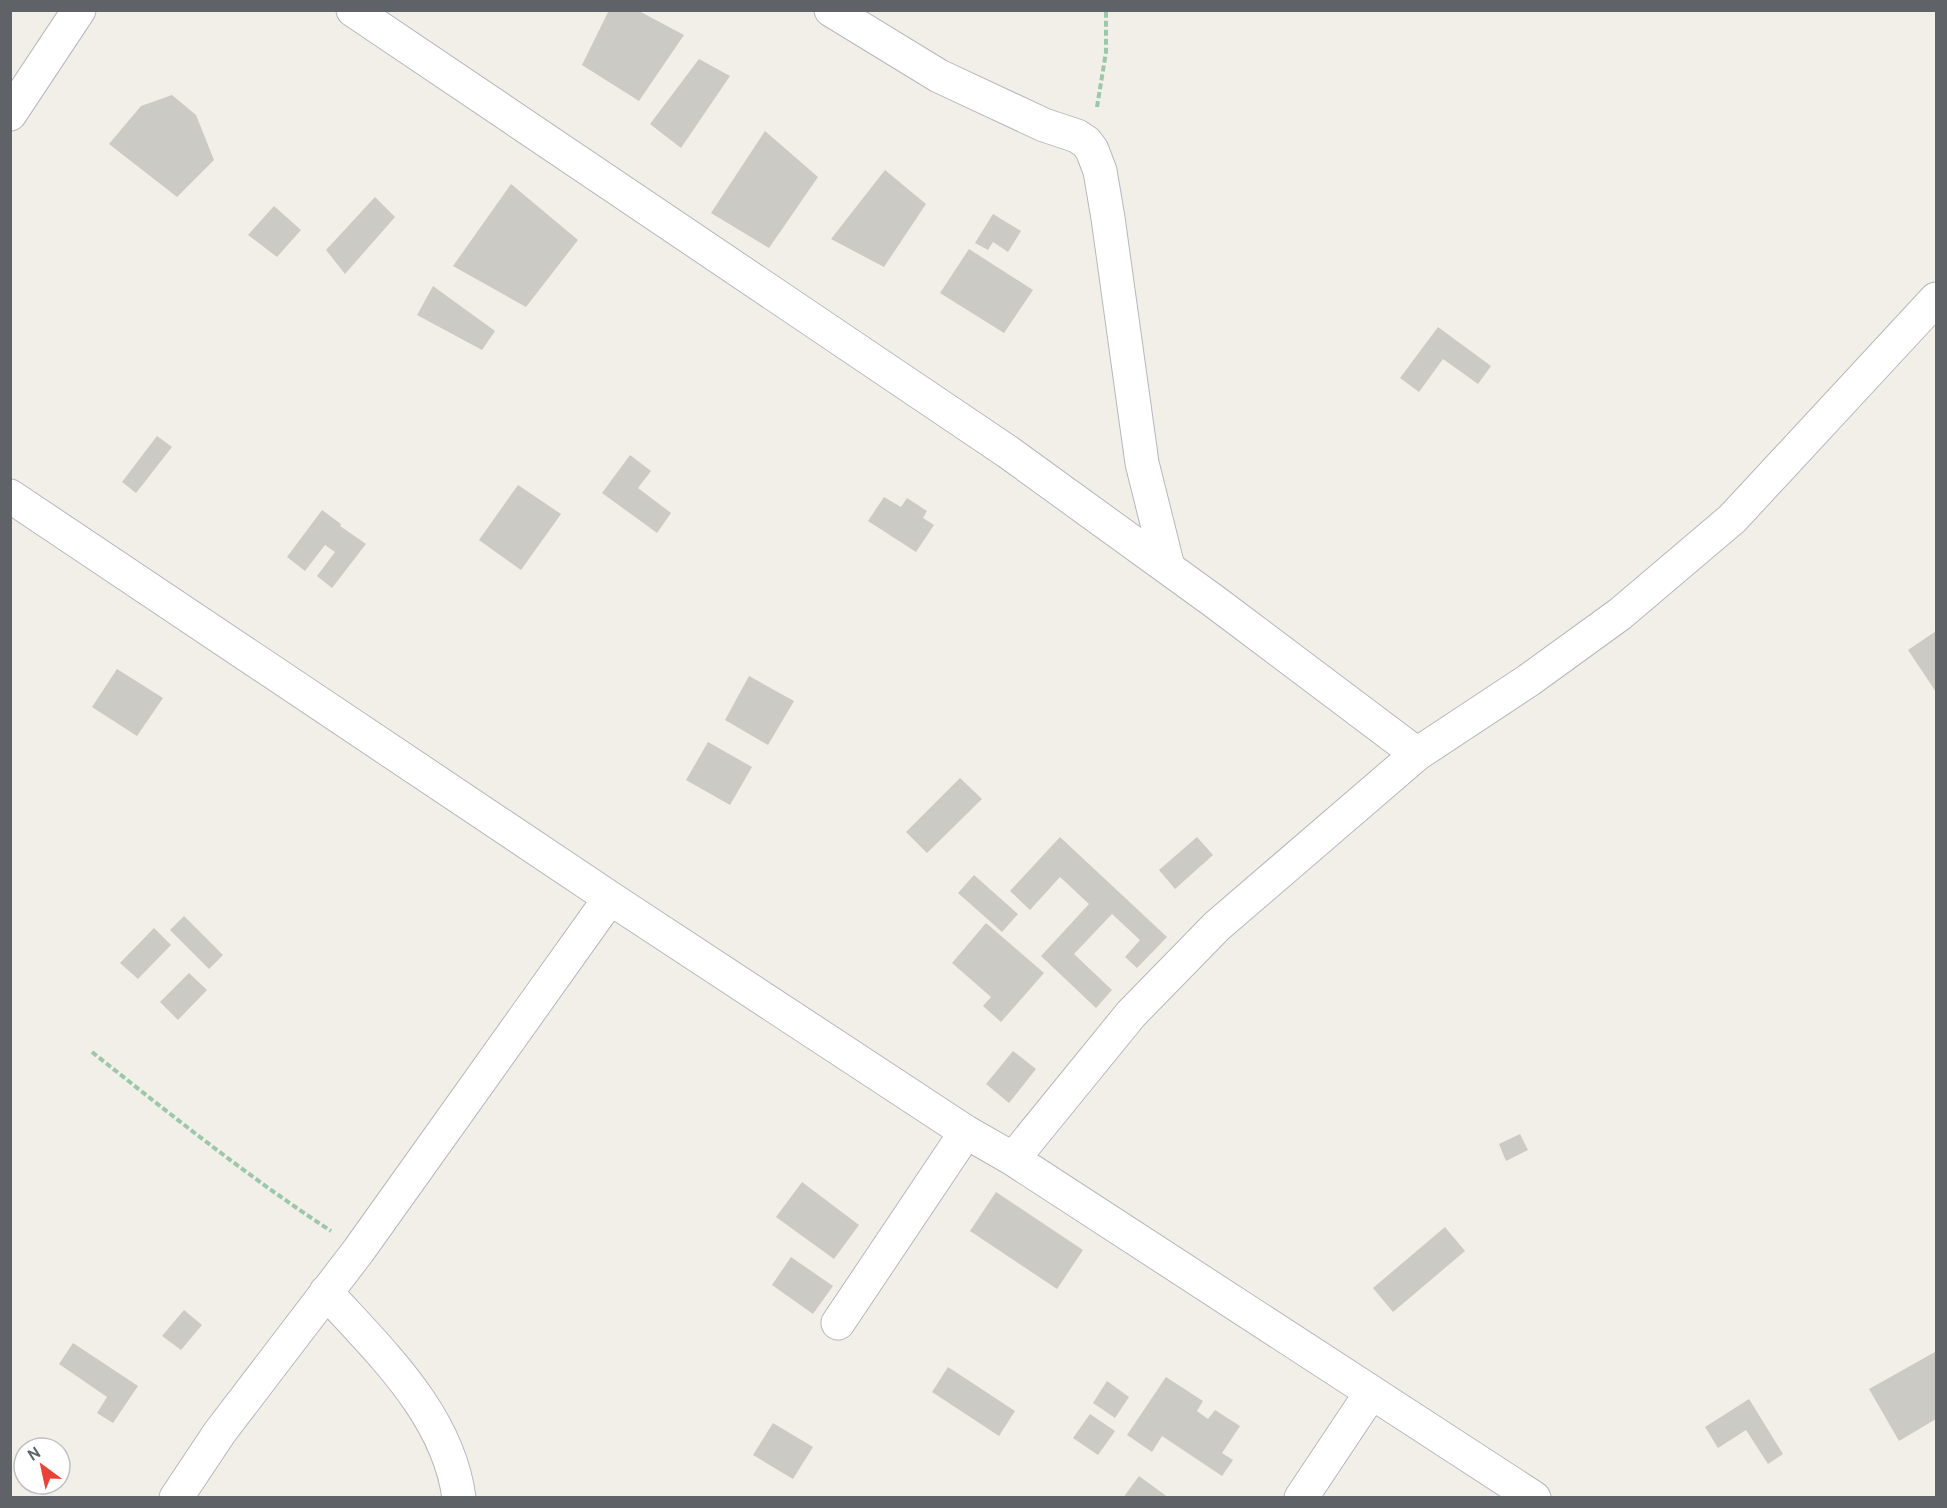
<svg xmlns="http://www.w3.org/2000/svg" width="1947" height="1508" viewBox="0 0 1947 1508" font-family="Cabin,sans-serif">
  <rect width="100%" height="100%" fill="#f1efe8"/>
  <path fill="#cccac5" d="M609 10H637L684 35 639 101 582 65Z
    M699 59 730 76 681 148 650 124Z
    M172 95 196 115 214 160 177 197 109 144 141 106Z
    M765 131 818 177 769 248 711 213Z
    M885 170 926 204 884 267 831 239Z
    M511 184 578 240 526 307 453 266Z
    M375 197 395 217 345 274 326 250Z
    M274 206 301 230 277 257 248 235Z
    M993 214 1021 231 1008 252 993 242 988 250 975 243Z
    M969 249 1033 290 1004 333 940 293Z
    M433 286 495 331 482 350 417 315Z
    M1438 327 1491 366 1478 384 1443 359 1419 392 1400 378Z
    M157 436 172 447 136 493 122 482Z
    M630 455 651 471 638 488 671 513 657 533 602 493Z
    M518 485 561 514 521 570 479 540Z
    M884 497 901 507 907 498 927 511 923 518 934 525 916 552 868 521Z
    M322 510 341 524 340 526 366 544 332 588 317 576 335 552 325 545 305 571 287 557Z
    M1936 631V692L1908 650Z
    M117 669 163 698 137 736 92 707Z
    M749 676 794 701 768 745 725 720Z
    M708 742 752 767 730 805 686 780Z
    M960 778 982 799 927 853 906 832Z
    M1060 837 1167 937 1137 968 1125 957 1140 940 1112 914 1074 954 1112 990 1096 1008 1041 956 1089 904 1060 877 1030 910 1010 891Z
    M1197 837 1213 855 1175 889 1159 870Z
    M974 875 1018 914 1002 932 958 893Z
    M184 916 223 955 209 969 170 930Z
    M986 923 1044 973 1001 1022 983 1006 991 997 952 963Z
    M154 928 171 945 138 979 120 963Z
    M189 973 207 990 178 1020 160 1002Z
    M1013 1051 1036 1069 1009 1103 986 1084Z
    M1520 1134 1528 1150 1506 1161 1499 1144Z
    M802 1182 859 1225 834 1259 776 1217Z
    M996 1192 1083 1250 1057 1289 970 1231Z
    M1445 1227 1465 1251 1393 1312 1373 1288Z
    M791 1257 833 1286 813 1314 772 1285Z
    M184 1310 202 1325 181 1350 162 1336Z
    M73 1343 138 1386 113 1423 97 1413 107 1397 59 1364Z
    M1935 1352 1936 1355V1419L1899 1441 1869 1389Z
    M948 1367 1015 1411 999 1436 932 1392Z
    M1166 1377 1203 1401 1197 1411 1208 1419 1215 1410 1240 1426 1222 1453 1233 1460 1222 1476 1162 1436 1152 1452 1127 1435Z
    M1107 1381 1129 1397 1115 1418 1093 1403Z
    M1749 1399 1783 1454 1768 1464 1746 1430 1718 1448 1705 1427Z
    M1090 1414 1115 1431 1098 1455 1073 1438Z
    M773 1423 813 1447 793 1479 753 1455Z
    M1139 1476 1169 1498H1123Z"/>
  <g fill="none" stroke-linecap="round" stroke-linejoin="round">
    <defs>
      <path id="minor" d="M353 10 1008 452 1215 602 1417 754
        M831 10 939 76 1044 125 1077 136 1086 142 1092 150 1100 171 1108 218 1142 463 1168 567
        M10 114 79 10
        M10 496 610 898 966 1132 1013 1159 1534 1498
        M1013 1159 1131 1014 1217 926 1417 754 1529 680 1620 614 1732 519 1936 299
        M326 1292C380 1352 448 1414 459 1498
        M838 1323 966 1132
        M176 1498 220 1432 359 1250 610 898
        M1301 1498 1371 1393"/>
    </defs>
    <use href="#minor" stroke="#b5b8bc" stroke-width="35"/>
    <path stroke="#9cc7a9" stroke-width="4" stroke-dasharray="6 3" stroke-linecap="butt" d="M1097 107 1106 52V10
      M92 1052C170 1114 247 1176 331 1231"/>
    <use href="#minor" stroke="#fff" stroke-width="33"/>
  </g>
  <rect width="1947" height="1508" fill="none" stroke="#5f6368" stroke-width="24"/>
  <g transform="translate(42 1466) rotate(327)"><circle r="28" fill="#ffffff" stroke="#bfc1c3" stroke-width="1.5"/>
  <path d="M0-4.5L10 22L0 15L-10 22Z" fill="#ea4335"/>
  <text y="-9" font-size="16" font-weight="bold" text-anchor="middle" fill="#5f6368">N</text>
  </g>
</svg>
